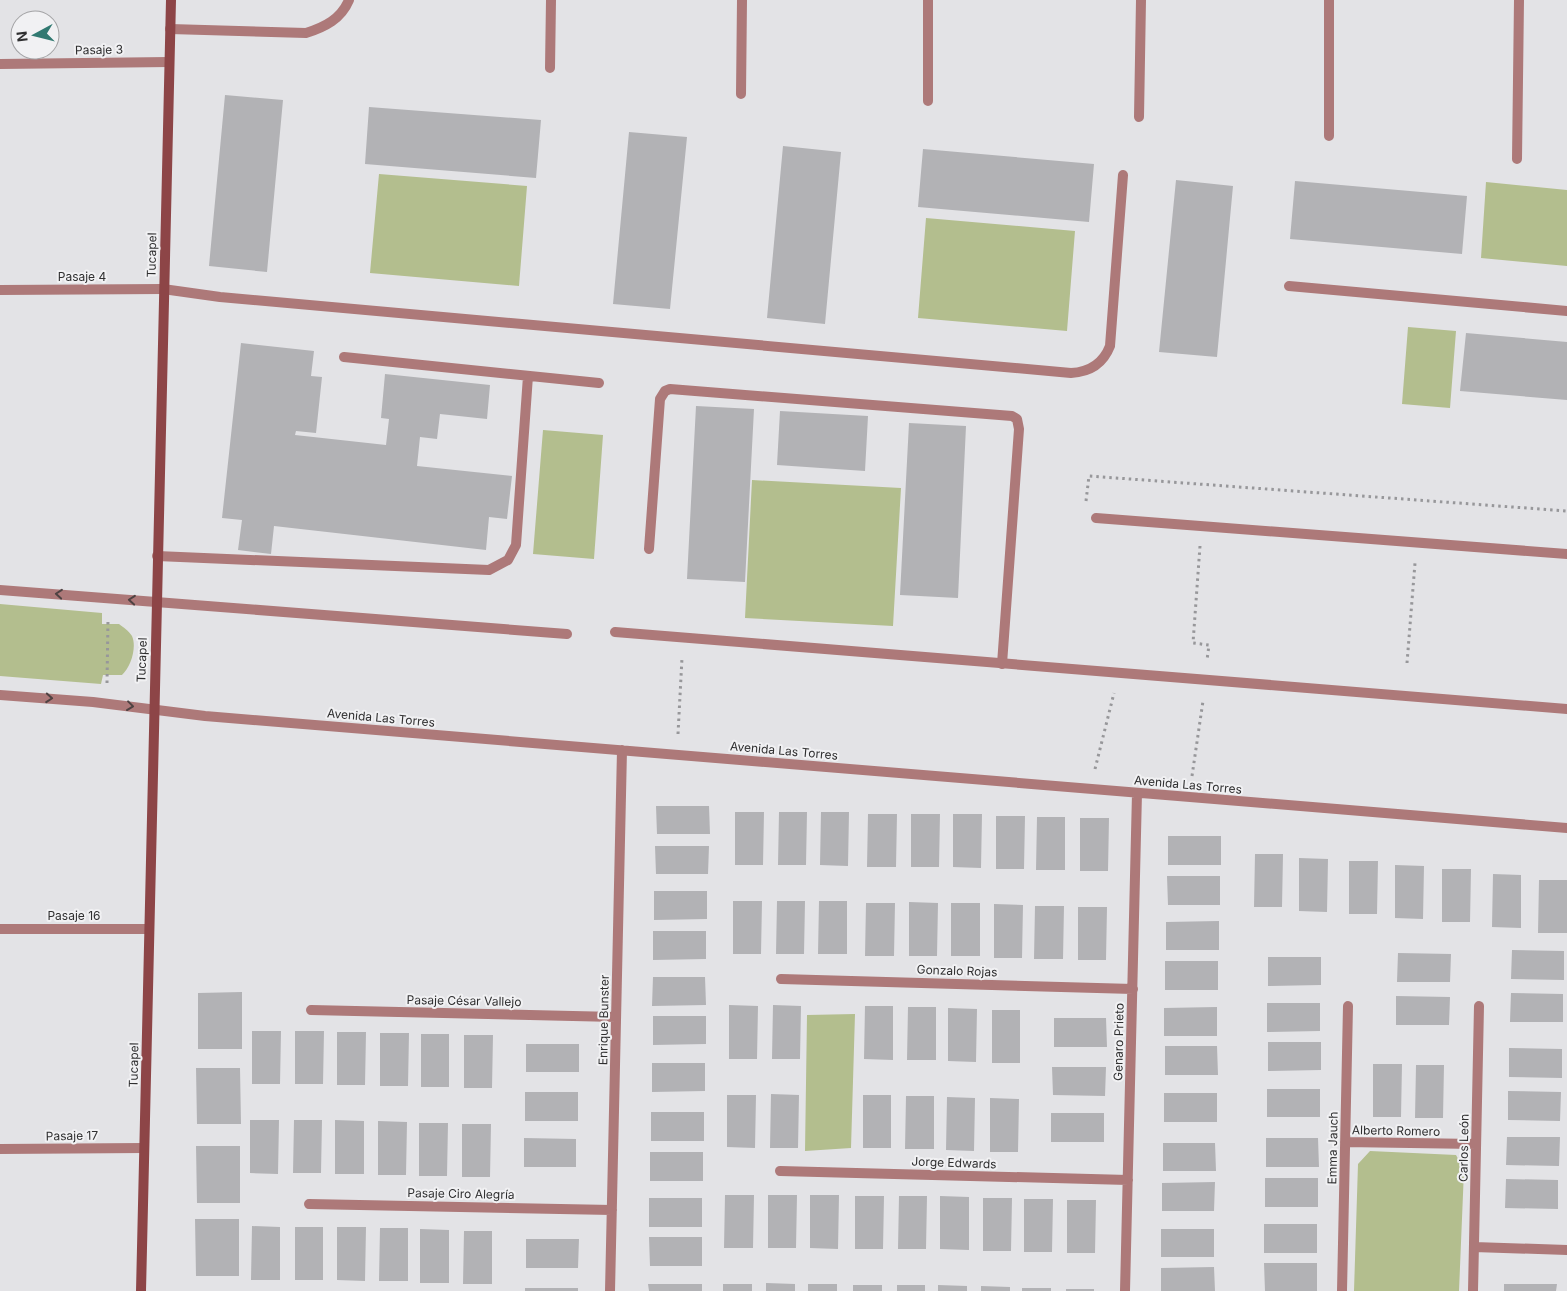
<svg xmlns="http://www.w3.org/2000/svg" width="1567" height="1291" viewBox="0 0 1567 1291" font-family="Inter,sans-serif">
  <rect width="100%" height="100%" fill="#e3e3e6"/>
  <path fill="#b3be8e" d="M379 174 527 186 519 286 370 273Z
    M1486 182 1567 190V266L1481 258Z
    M926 218 1075 231 1067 331 918 318Z
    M1408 327 1456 331 1450 408 1402 404Z
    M543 430 603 435 594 559 533 554Z
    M752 480 901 488 893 626 745 618Z
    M0 604 102 613V624H119C123 627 129 631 132 636 137 647 131 667 122 675H103L101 684 0 676Z
    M855 1014 851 1148 805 1151 807 1015Z
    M1370 1151 1456 1155 1464 1170 1459 1291H1354L1358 1164Z"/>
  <path fill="#b2b2b5" d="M225 95 283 100 267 272 209 266Z
    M369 107 541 120 536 178 365 164Z
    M629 132 687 137 670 309 613 304Z
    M783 146 841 152 825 324 767 318Z
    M923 149 1094 164 1089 222 918 207Z
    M1176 180 1233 186 1217 357 1159 352Z
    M1295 181 1467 196 1462 254 1290 239Z
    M1466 333 1567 342V400L1460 391Z
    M241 343 314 351 311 376 322 377 316 433 296 431 295 435 386 445 389 419 381 418 385 374 490 385 487 419 440 414 437 439 420 437 417 466 512 476 507 519 489 517 486 550 274 526 271 554 238 550 242 520 222 518Z
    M696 406 754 409 745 582 687 579Z
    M780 411 868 416 865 471 777 465Z
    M909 423 966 426 958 598 900 595Z
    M656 806H709L710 834H657Z
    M735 812H764L763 865H735Z
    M779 812H807L806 865H778Z
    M821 812H849L848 866 820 865Z
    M868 814H897L896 867H867Z
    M911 814H940L939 867H911Z
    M953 814H982L981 868 953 867Z
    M996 816H1025L1024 869H996Z
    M1037 817H1065V870H1036Z
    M1080 818H1109L1108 871H1080Z
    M1168 836H1221V865H1168Z
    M655 846H709L708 874H656Z
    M1255 854H1283L1282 907H1254Z
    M1299 858 1328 859 1327 912 1299 911Z
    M1349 861H1378L1377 914H1349Z
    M1395 865 1424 866 1423 919 1395 918Z
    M1442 869H1471L1470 922H1442Z
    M1493 874 1521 875V928L1492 927Z
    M1167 876H1220V905H1168Z
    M1539 880H1567V933H1538Z
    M654 891H707V919L654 920Z
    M733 901H762L761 954H733Z
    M777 901H805L804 954H776Z
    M819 901H847V954H818Z
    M909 902 938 903 937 956H909Z
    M866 903H895L894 956H865Z
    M951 903H980V956H951Z
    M994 904 1023 905 1022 958H994Z
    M1035 906H1064L1063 959H1034Z
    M1078 907H1107L1106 960H1078Z
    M1219 921V950H1166V922Z
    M653 931H706V959L653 960Z
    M1512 950 1564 951V980L1511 979Z
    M1398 953 1451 954 1450 982H1397Z
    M1268 957H1321V985L1268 986Z
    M1165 961H1218V990H1165Z
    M653 977H705L706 1005 652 1006Z
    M242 992V1049H198V993Z
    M1511 993 1563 994V1022H1510Z
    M1396 996 1450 997 1449 1025H1396Z
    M1267 1003H1320V1031L1267 1032Z
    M729 1005 758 1006 757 1059H729Z
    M773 1005 801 1006 800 1059H772Z
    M865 1006H893V1060L864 1059Z
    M908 1007H936V1060H907Z
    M1217 1007V1036H1164V1008Z
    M948 1008 977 1009 976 1062 948 1061Z
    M992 1010H1020V1063H992Z
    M653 1016H706V1044L653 1045Z
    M1054 1018H1106L1107 1047H1054Z
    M252 1031H281L280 1084H252Z
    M295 1031H324L323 1084H295Z
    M337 1032H366L365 1085H337Z
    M380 1033H409L408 1086H380Z
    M421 1034H449V1087H421Z
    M464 1035H493L492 1088H464Z
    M1268 1042H1321V1070L1268 1071Z
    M526 1044H579V1072H526Z
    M1165 1046H1217L1218 1075H1165Z
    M1509 1048 1562 1049V1078L1509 1077Z
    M652 1063H705V1091L652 1092Z
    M1373 1064H1402L1401 1117H1373Z
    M1416 1065H1444L1443 1118H1415Z
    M1052 1067H1106L1105 1096 1053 1095Z
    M196 1068H240L241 1124H197Z
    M1267 1089H1320V1117H1267Z
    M1508 1091 1561 1092 1560 1121 1508 1120Z
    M525 1092H578V1121H525Z
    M1164 1093H1217V1122H1164Z
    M771 1094 799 1095 798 1148H770Z
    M727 1095H756L755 1148 727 1147Z
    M863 1095H891V1148H863Z
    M906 1096H934V1149H905Z
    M947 1097 975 1098 974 1151 946 1150Z
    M990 1098 1019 1099 1018 1152H990Z
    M651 1112H704V1141H651Z
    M1051 1113H1104V1142H1051Z
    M250 1120H279L278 1174 250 1173Z
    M294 1120H322L321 1173H293Z
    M335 1120 364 1121V1174H335Z
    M378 1121 407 1122 406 1175H378Z
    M419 1123H448L447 1176H419Z
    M462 1124H491L490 1177H462Z
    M1507 1137H1560L1559 1166 1506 1165Z
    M524 1138 576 1139V1167H524Z
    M1266 1138H1318L1319 1167H1266Z
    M1163 1143H1215L1216 1171H1163Z
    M196 1146H240V1203H197Z
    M650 1152H703V1181H650Z
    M1265 1178H1318V1207H1265Z
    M1506 1179 1558 1180V1209L1505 1208Z
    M1215 1182 1214 1211H1162V1183Z
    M725 1195H754L753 1248H724Z
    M768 1195H797L796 1248H768Z
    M810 1195H839L838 1249 810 1248Z
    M855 1196H884L883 1249H855Z
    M899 1196H927L926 1249H898Z
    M940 1196 969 1197V1250L940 1249Z
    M649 1198H702V1227H649Z
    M983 1198H1012L1011 1251H983Z
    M1024 1199H1053L1052 1252H1024Z
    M1067 1200H1096L1095 1253H1067Z
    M195 1219H239V1276H196Z
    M1264 1224H1317V1253H1264Z
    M252 1226 280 1227V1280H251Z
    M295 1227H323V1280H295Z
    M337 1227H366L365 1281 337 1280Z
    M380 1228H408V1281H379Z
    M420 1229 449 1230V1283H420Z
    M1161 1229H1214V1257H1161Z
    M464 1231H492V1284H463Z
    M649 1237H702V1266H650Z
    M526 1239H579L578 1268H526Z
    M1264 1263H1317V1291H1265Z
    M1214 1267 1215 1291H1161V1268Z
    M766 1283 795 1284V1291H766Z
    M648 1284H702V1291H649Z
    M723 1284H752V1291H723Z
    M808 1284H837V1291H808Z
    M1504 1284H1557L1556 1291H1504Z
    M853 1285H882V1291H853Z
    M897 1285H925V1291H897Z
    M938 1285 967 1286V1291H938Z
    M981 1286 1010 1287V1291H981Z
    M525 1288H578V1291H525Z
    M1022 1288H1051V1291H1022Z
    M1066 1289H1094V1291H1066Z"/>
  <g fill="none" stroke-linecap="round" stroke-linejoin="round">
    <path stroke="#97979a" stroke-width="3" stroke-dasharray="2.5 4" stroke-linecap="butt" d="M1086 501 1089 476 1567 511
      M1200 546 1193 643 1209 645 1207 660
      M1407 663 1415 563
      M107 683 108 619
      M678 734 682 658
      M1095 769 1114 693
      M1192 776 1203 701"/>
    <path stroke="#ad7979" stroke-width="10" d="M1289 286 1567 311
      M163 289 220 297 1071 373C1090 372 1103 364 1110 346L1123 175
      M344 357 599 383
      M1096 518 1567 554
      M649 549 660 399 665 391 670 389 1012 416 1017 419 1019 429 1002 664
      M157 556 489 570 508 560 516 545 528 376
      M156 602 567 634"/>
    <path stroke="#ad7979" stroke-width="10" d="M928 0V101
      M170 29 306 33C325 27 341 19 349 0
      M0 64 169 62
      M550 68 551 0
      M741 94 742 0
      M1139 117 1141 0
      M1329 136V0
      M1517 159 1519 0
      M0 290 163 289
      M0 590 156 602
      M615 632 1567 709
      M0 695 93 702 205 716 1567 828
      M0 929H149
      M781 979 1133 989
      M311 1010 616 1017
      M1345 1142 1476 1144
      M0 1149 144 1148
      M780 1171 1128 1180
      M309 1204 612 1210
      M1474 1247 1567 1250
      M610 1291 622 750
      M1125 1291 1137 793
      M1342 1291 1348 1006
      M1473 1291 1479 1006"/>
    <path stroke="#8d4547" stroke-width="10" d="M141 1291 171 0"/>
  </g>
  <defs><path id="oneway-chevron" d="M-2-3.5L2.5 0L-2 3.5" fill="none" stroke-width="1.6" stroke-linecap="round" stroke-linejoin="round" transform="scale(1.25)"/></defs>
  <g stroke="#4e4242">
    <use href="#oneway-chevron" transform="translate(59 594) rotate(-175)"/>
    <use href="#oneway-chevron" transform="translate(132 600) rotate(-175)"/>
    <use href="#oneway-chevron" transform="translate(49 698) rotate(4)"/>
    <use href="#oneway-chevron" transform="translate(130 706) rotate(7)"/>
  </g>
  <g text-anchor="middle" stroke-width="4" stroke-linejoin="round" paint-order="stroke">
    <g font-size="12" fill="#2f2f30" stroke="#f1f1f3">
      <text transform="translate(99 50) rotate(-1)" y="4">Pasaje 3</text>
      <text transform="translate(152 255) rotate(-89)" y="4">Tucapel</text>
      <text x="82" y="281">Pasaje 4</text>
      <text transform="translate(142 660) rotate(-88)" y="4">Tucapel</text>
      <text transform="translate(381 718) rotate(5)" y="4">Avenida Las Torres</text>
      <text transform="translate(784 751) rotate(5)" y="4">Avenida Las Torres</text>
      <text transform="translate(1188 785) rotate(5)" y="4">Avenida Las Torres</text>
      <text x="74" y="920">Pasaje 16</text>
      <text transform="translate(957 971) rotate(2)" y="4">Gonzalo Rojas</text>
      <text transform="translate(464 1001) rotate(1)" y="4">Pasaje César Vallejo</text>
      <text transform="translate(604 1020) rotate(-89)" y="4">Enrique Bunster</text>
      <text transform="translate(1119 1042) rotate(-89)" y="4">Genaro Prieto</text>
      <text transform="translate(134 1065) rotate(-89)" y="4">Tucapel</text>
      <text transform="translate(1396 1131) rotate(1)" y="4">Alberto Romero</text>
      <text transform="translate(72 1136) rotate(-1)" y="4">Pasaje 17</text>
      <text transform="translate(1333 1148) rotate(-89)" y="4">Emma Jauch</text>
      <text transform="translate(1464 1148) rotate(-89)" y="4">Carlos León</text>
      <text transform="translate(954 1163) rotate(2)" y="4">Jorge Edwards</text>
      <text transform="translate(461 1194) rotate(1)" y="4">Pasaje Ciro Alegría</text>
    </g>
  </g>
  <g transform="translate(35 35) rotate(263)"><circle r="24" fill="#f1f1f3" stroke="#a3a3a5"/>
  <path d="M0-4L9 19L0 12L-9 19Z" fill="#317971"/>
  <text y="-8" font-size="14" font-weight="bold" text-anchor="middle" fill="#2f2f30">N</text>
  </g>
</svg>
